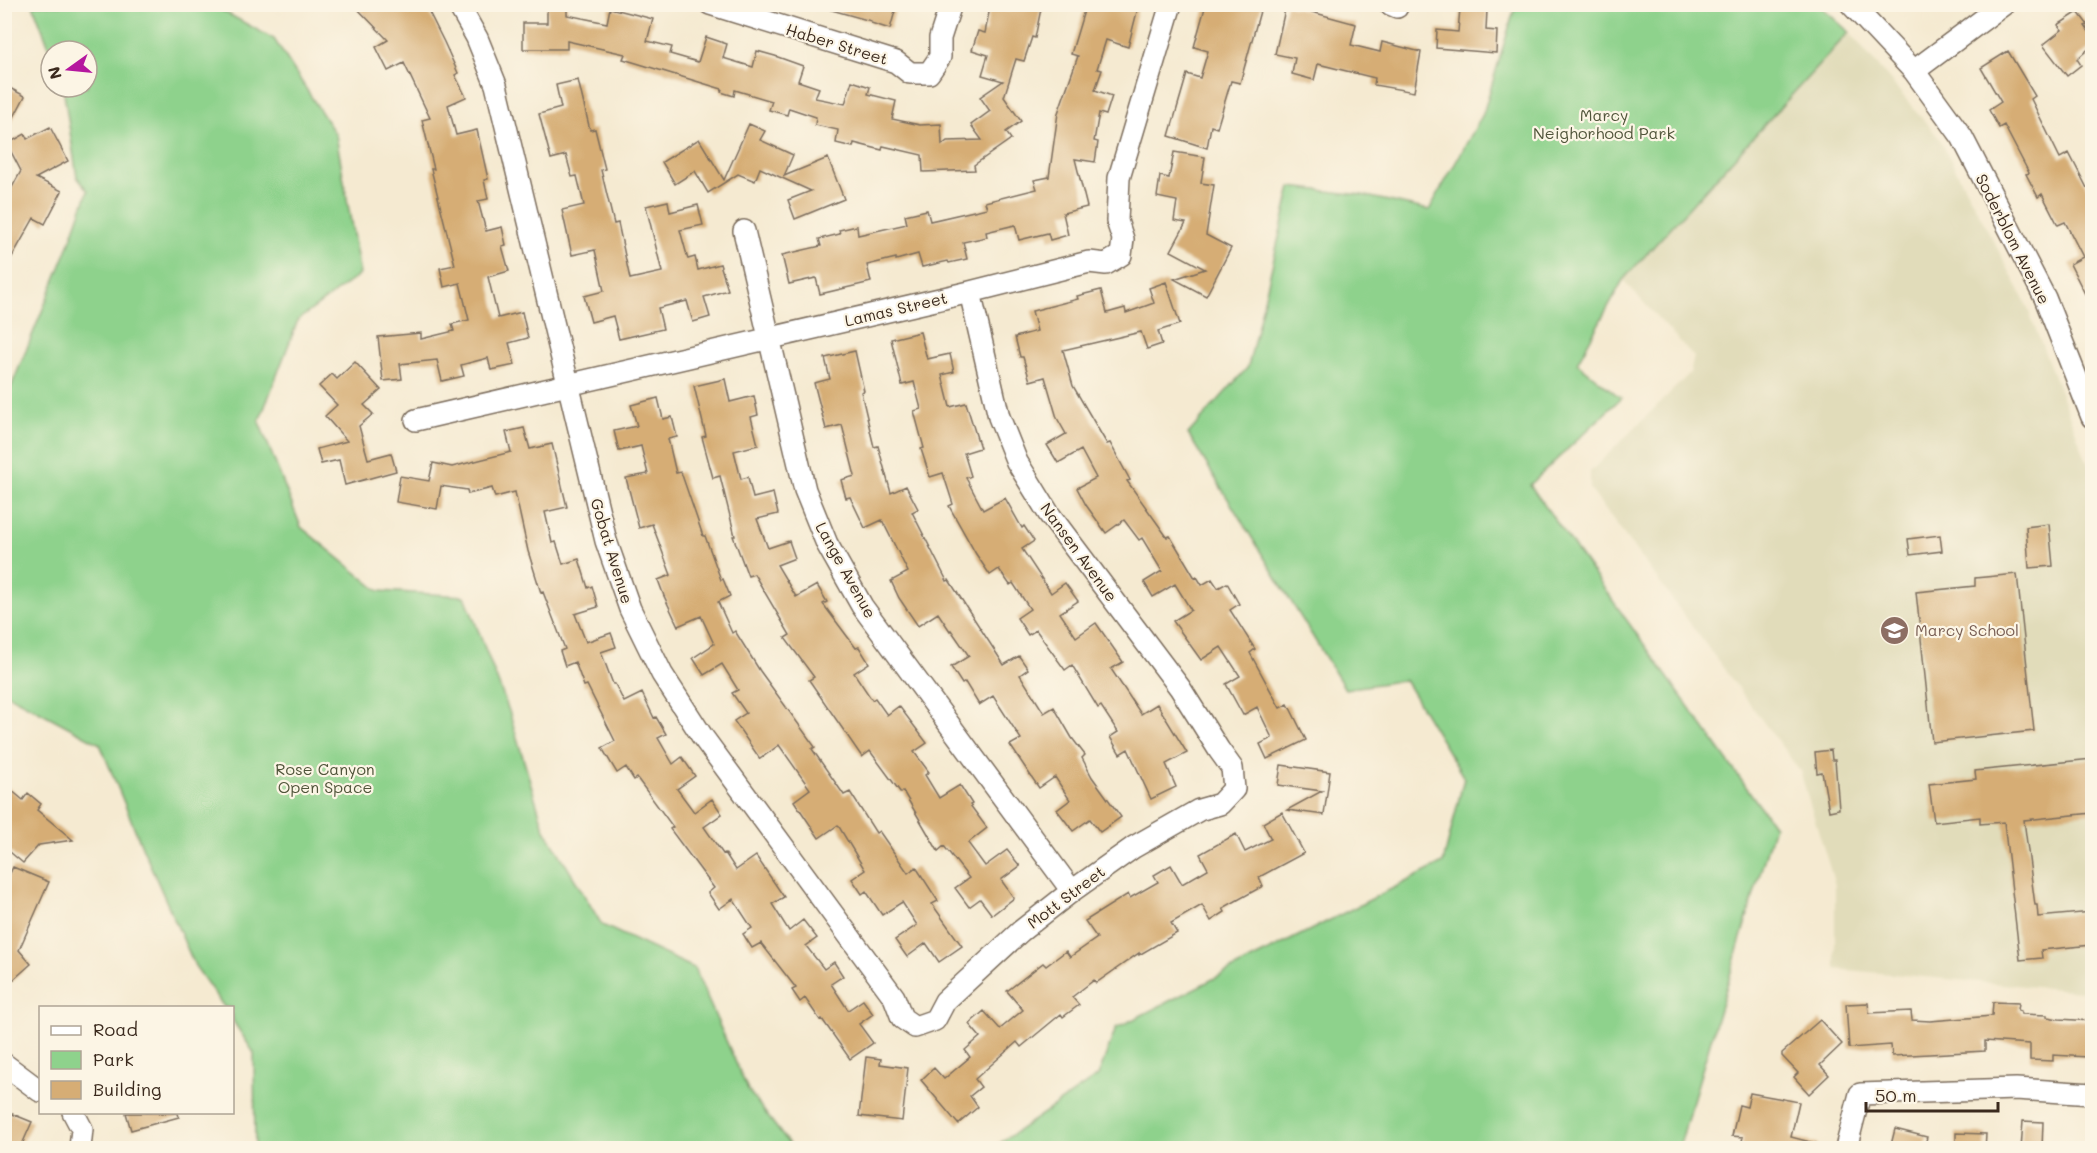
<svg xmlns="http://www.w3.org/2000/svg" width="2097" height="1153" viewBox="0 0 2097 1153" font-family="Mali,sans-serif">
  <rect width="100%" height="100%" fill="#fcf5e5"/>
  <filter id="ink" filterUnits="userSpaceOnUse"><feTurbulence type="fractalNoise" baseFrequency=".0167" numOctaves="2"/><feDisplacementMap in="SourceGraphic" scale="12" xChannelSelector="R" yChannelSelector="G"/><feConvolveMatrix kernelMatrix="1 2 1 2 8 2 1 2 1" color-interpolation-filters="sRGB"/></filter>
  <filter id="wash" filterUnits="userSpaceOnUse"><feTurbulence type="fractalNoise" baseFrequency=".008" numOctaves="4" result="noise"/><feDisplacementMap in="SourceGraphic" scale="24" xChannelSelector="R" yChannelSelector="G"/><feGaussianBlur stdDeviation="1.35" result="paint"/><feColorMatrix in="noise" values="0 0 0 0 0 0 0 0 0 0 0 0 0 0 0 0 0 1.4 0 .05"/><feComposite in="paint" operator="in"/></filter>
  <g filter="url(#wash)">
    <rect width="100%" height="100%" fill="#f5ead1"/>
    <path fill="#e1dcba" d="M1849 32 1939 138 2024 299 2092 474V992L1835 969V885L1800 771 1590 489V472L1690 373 1694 357 1623 280Z"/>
    <path fill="#8ed28c" stroke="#647e55" stroke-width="1.5" d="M1516 4 1819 5 1849 32 1623 280 1577 363 1621 398 1530 485 1774 826 1679 1148H993L1098 1076 1116 1028 1443 863 1464 778 1405 680 1345 689 1188 434 1248 367 1291 187 1362 195 1429 210 1483 114Z
      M33 5H212L274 39 336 135 360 274 298 320 259 422 301 527 379 591 465 596 509 711 544 828 602 925 694 968 748 1090 792 1148H255L254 1053 233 1021 232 1008 224 1007 195 966 143 849 100 744 5 693V402L67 250 88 191 77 177 63 87H87V51L51 52Z"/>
    <g id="blocks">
      <path fill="#d6ad75" d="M353 4H390L397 11 409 4H425L444 42 458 73 455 75 466 97 448 105 456 135 477 130 488 179 484 180 488 199 478 201 486 231 502 227 506 245 502 246 509 271 488 277 498 318 522 312 528 338 509 343 515 365 491 370 488 358 461 365 464 376 442 381 437 360 400 364 402 379 383 381 378 337 421 333V339L454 331 452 324 469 320 460 283 444 287 440 268 455 265 431 169H434L422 120 430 118 404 63 388 71 376 47 388 40Z
        M547 4H567V15L607 23 610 8 653 19 647 41 672 47 670 54 698 62 706 37 727 44 723 58 753 67 757 51 775 56 803 66 798 81 819 88 815 98 845 104 852 81 870 87 868 94 896 101 892 119 920 125 941 124 942 145 947 141 982 140 971 125 990 111 980 97 1003 81 982 75 988 55 972 50 978 31 985 33 990 7 1010 11 1012 4H1042L1035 38 1032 37 1024 61 1016 59 1004 97 1021 121 1006 132 1011 139 974 165 975 170 923 172 922 155 883 146 882 150 854 143 853 147 836 143 838 130 815 125 816 117 789 108 787 115 769 110 772 101 735 90 734 96 721 92 722 89 623 59 625 54 567 41V49H523V23H547Z
        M829 4H897L890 29 871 23V21L828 9Z
        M1086 4H1139L1128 47 1106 40 1097 69 1102 70 1095 90 1112 96 1106 115 1099 113 1094 141 1098 142 1095 162 1075 159 1087 207 1063 213 1068 235 1050 240 1048 233 1019 240 1015 225 986 232 987 237 963 242 967 259 949 263 948 261 922 267 918 254 896 260V258L867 265 871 282 820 294 816 278 789 284 782 255 821 246 819 239 840 234 839 230 857 226 858 235 907 224 905 215 927 210 930 221 987 208 985 202 1037 189 1034 180 1049 177 1058 113 1078 56 1071 54Z
        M1206 4H1262L1240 83 1231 81 1217 128 1211 126 1207 148 1169 136 1187 74 1200 78 1208 51 1194 47Z
        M1286 5 1356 24 1351 45 1380 52 1382 42 1421 52 1414 92 1374 85 1375 78 1318 64 1314 80 1292 74 1295 58 1275 54Z
        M1460 8 1487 10 1486 30 1497 31 1496 53 1436 48 1437 30 1458 32Z
        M2078 12 2088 25 2085 26 2092 36V46L2077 59 2081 65 2067 76 2043 45 2062 30 2058 25Z
        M2008 51 2035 96 2031 99 2060 158 2069 153 2087 188 2092 186V308L2070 264 2083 257 2065 222 2058 225 2042 194 2038 197 2026 174 2029 173 2004 125 1999 128 1989 110 2001 102 1981 68Z
        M578 80 590 130 595 129 605 169 601 170 614 224 618 223 630 279 662 272 646 206 668 201 670 212 698 205 703 225 680 230 688 259 695 257 698 270 720 264 728 290 704 297 710 317 693 322 687 301 658 308 663 329 619 339 613 316 591 322 584 296 604 291 595 250 572 255 562 210 584 205 577 176 572 177 566 155 551 159 539 114 561 108 556 85Z
        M4 85 25 96 4 136Z
        M749 124 765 131 760 140 793 155 784 176 828 158 844 199 795 219 788 200 811 191 760 168 755 181 738 174 708 193 695 171 675 184 662 162 699 139 724 180Z
        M50 127 68 161 36 178 62 191 45 224 34 218 4 271V202L21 171 7 144 25 134 27 139Z
        M1174 152 1205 157 1201 183 1214 185 1206 235 1231 248 1206 296 1174 279 1205 269 1171 251 1186 223 1174 221 1177 201 1157 197 1160 176 1169 178Z
        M1166 282 1180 324 1158 331 1162 344 1147 349 1141 332 1063 350 1073 386 1107 444 1110 443 1130 480 1127 481 1167 537 1170 536 1195 578 1197 577 1202 585 1212 579 1218 588 1227 583 1239 604 1230 610 1255 649 1250 653 1280 708 1288 704 1306 740 1267 759 1260 744 1272 738 1257 707 1243 715 1226 684 1240 676 1221 647 1201 660 1173 621 1191 610 1175 584 1153 597 1144 582 1162 571 1142 538 1139 540 1124 520 1106 533 1086 505 1077 488 1096 478 1081 450 1058 463 1047 445 1066 434 1057 418 1045 377 1030 381 1023 357H1020L1015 337 1037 331 1032 311 1078 299 1077 296 1101 290 1107 313 1125 308 1126 313 1154 303 1149 288Z
        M920 332 927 359 950 354 954 372 942 375 950 407 966 403 980 448 964 453 971 476 966 478 983 510 1005 498 1022 528 1024 526 1034 541 1022 549 1051 593 1065 583 1078 601 1060 613 1076 637 1096 623 1123 662 1111 669 1141 714 1157 704 1187 753 1166 764 1176 787 1151 799 1128 749 1120 754 1110 737 1118 732 1101 706 1098 708 1072 665 1065 670 1036 630 1028 635 1017 618 1030 609 1013 583 1010 585 999 569 990 575 976 554 949 506 953 504 943 473 930 477 921 449 924 448 914 411 921 409 914 382 902 385 891 339Z
        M855 351 864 391 861 392 874 447 878 446 891 493 906 486 918 509 912 512 947 581 949 580 1004 665 1019 656 1028 669 1020 675 1044 713 1054 707 1072 738 1085 755 1082 758 1092 777 1121 817 1100 832 1090 819 1073 831 1057 810 1070 800 1055 777 1039 788 1010 745 1021 739 993 696 979 705 965 682 962 684 951 667 969 656 951 630 950 631 938 613 918 626 899 598 891 581 908 572 882 520 865 528 850 497 846 498 841 480 855 476 842 425 826 429 814 383 830 379 825 358Z
        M355 362 381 390 364 405 373 414 359 426 368 459 391 453 396 471 345 485 339 460 321 464 317 449 347 441 325 416 337 405 319 386 332 374 337 379Z
        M725 379 730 402 754 396 758 415 751 417 758 445 734 451 741 479 748 477 753 498 773 493 778 514 757 519 768 548 789 541 795 558 777 565 796 597 817 585 827 602 823 604 856 648 859 647 869 663 854 673 872 700 875 698 887 715 899 706 927 743 914 752 929 772 925 775 939 798 960 785 972 804 970 805 987 828 968 843 985 866 1007 850 1020 866 1001 880 1014 898 992 915 980 899 969 907 955 888 969 878 944 846 938 851 903 791 901 793 870 751 862 757 809 680 814 677 785 638 790 635 754 574 748 576 733 536H735L720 476 713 478 702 437 706 436 694 386Z
        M658 398 663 419 672 417 677 437 668 439 676 473 681 472 703 536H705L721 580 723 579 730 596 718 602 732 633 735 631 760 671 815 747 812 749 844 795 850 792 876 833 879 831 908 873 916 867 938 901 932 904 962 946 939 962 926 943 907 957 895 940 917 925 902 902 882 915 866 891 862 894 852 879 865 870 838 825 819 838 794 801 810 789 779 745 760 759 734 721 746 713 732 693 738 690 722 664 704 675 693 658 714 644 701 616 678 626 664 596 658 580 671 575 652 524 639 528 626 478 648 474 641 446 619 451 614 431 637 426 631 405Z
        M524 428 530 449 552 444 567 507 545 512 552 543 556 542 563 564 579 559 588 588 592 586 598 607 575 614 586 642 611 633 616 647 601 652 613 684H615L624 702 642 693 654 718 656 717 666 734 658 738 673 764 682 757 695 776 677 789 694 812 712 799 722 814 704 827 723 854 725 853 736 870 756 856 784 897 772 904 789 931 803 920 817 938 806 946 824 969 834 962 843 976 831 984 848 1010 863 1000 873 1014 859 1024 873 1043 850 1059 822 1019 820 1020 805 998 800 1002 792 990 796 988 761 943 752 948 743 934 752 928 733 899 719 909 708 893 714 888 670 829 673 827 637 778 634 780 626 767 617 773 602 748 615 741 587 685 584 686 575 662 565 666 560 651 565 649 543 592 541 593 528 551 515 492 495 497 492 488 468 494 467 490 441 486 437 509 396 502 400 476 429 481 433 463 452 467 511 452 506 432Z
        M2049 524 2053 566 2029 568 2026 527Z
        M1940 535 1942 551 1910 555 1908 539Z
        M2017 574 2034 731 1932 742 1916 592 1975 586V578Z
        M1831 750 1832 760H1835L1839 809 1829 811 1822 772 1817 773 1815 752Z
        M2092 759V813L2024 820 2035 905H2037L2038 917 2092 912V945L2041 950 2042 958 2020 960 2004 822 1980 824V817L1934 822 1929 784 1976 779 1975 771Z
        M1281 765 1330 772 1324 815 1287 810 1322 791 1278 785Z
        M4 784 23 800 28 793 41 804 37 810 73 840 39 845 23 863 4 847Z
        M1282 812 1304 853 1259 877 1263 886 1223 908 1225 912 1211 921 1202 905 1171 923 1177 933 1139 955V953L1096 983 1094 980 1072 997 1079 1005 1063 1017 1061 1014 1021 1047 1017 1042 975 1079 981 1087 970 1096 978 1107 958 1124 921 1080 934 1068 944 1079 970 1057 965 1050 980 1037 969 1024 984 1011 1000 1029 1023 1010 1007 991 1043 963 1046 966 1066 951 1070 957 1097 938 1085 921 1128 894 1130 898 1158 882 1154 875 1171 865 1182 884 1208 869 1200 854 1236 834 1245 852 1271 839 1263 823Z
        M13 867 49 882 19 950 31 964 4 988V886Z
        M1993 1002 2019 1003 2018 1010 2021 1011V1014L2047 1015V1017L2059 1019 2092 1021V1051L2088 1050V1057L2053 1055V1061L2030 1060V1044L1985 1041V1051L1892 1056 1891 1045 1849 1048 1846 1004 1868 1003 1869 1013 1911 1011 1912 1020 1930 1021 1992 1016Z
        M1820 1020 1842 1044 1820 1065 1829 1075 1809 1094 1794 1077 1798 1073 1782 1056V1053Z
        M866 1057 881 1059 880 1064 908 1068 902 1121 859 1116Z
        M1750 1093 1799 1102 1791 1137 1818 1144 1817 1149H1740L1743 1137 1732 1136 1739 1105 1747 1107Z
        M10 1113 32 1122 20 1149H4V1126Z
        M126 1113H178L179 1117 131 1130Z
        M2023 1121 2043 1122 2042 1149H2021Z
        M1895 1129 1927 1137 1924 1149H1890Z
        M1956 1133 1986 1134 1985 1149H1956Z"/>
    </g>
  </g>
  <g filter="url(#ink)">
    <use href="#blocks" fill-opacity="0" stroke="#7c6d5d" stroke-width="1.5"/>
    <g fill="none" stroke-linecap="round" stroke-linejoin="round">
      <defs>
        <path id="minor" d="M458 4 477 38 496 85 606 541 630 609 662 674 702 736 894 997 902 1018 915 1027 935 1020 945 1001 1021 931 1072 891 1134 847 1199 810 1220 804 1234 789 1232 768 1219 750 1180 688 1049 514 1017 462 999 417 970 292
          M710 4 896 62 910 73H929L940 57V38L951 4
          M1390 4 1397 7
          M1851 4 1914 71 1962 137 2045 298 2092 417
          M1914 71 2004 4
          M744 231 805 490 827 544 862 606 1072 891
          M416 420 970 292 1089 262 1106 264 1121 255 1123 239 1117 221 1119 178 1171 4
          M4 1064 40 1091
          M73 1112 82 1129 80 1148
          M1846 1148 1860 1094 2016 1089 2092 1094"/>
      </defs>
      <use href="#minor" stroke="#7c6d5d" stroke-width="24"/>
      <use href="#minor" stroke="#fff" stroke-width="21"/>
    </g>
  </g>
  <defs>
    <symbol id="school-disc" viewBox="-11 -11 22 22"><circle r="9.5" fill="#8d6e63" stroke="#fcf5e5"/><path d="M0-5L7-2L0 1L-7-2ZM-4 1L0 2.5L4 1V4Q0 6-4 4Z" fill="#fff"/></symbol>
  </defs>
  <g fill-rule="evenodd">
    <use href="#school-disc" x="1878" y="614" width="33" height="33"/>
  </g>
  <g text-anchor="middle" stroke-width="4.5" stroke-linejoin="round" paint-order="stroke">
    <g font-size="16" fill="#3b2a1e" stroke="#fcf5e5">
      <text transform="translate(837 44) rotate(17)" y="6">Haber Street</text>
      <text transform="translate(2013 239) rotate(63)" y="6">Soderblom Avenue</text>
      <text transform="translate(896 309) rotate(-13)" y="6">Lamas Street</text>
      <text transform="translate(612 551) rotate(73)" y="6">Gobat Avenue</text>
      <text transform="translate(1079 552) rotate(54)" y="6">Nansen Avenue</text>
      <text transform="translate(846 570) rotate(61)" y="6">Lange Avenue</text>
      <text transform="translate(1066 897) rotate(-37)" y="6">Mott Street</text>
    </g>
    <g font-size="16" fill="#50543a" stroke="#fcf5e5">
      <text x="1604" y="121">Marcy<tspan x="1604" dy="18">Neighorhood Park</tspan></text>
      <text x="325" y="775">Rose Canyon<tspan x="325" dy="18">Open Space</tspan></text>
    </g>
    <g font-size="16" fill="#785e54" stroke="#fcf5e5" text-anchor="start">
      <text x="1915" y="636">Marcy School</text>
    </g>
  </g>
  <rect width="2097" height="1153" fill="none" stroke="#fcf5e5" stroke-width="24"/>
  <rect x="39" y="1006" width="195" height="108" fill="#fcf5e5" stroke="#afa495" stroke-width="1.5"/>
  <rect x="51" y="1026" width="30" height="9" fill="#ffffff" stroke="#afa495" stroke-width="1.5"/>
  <text x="93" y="1036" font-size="18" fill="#3b2a1e">Road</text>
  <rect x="51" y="1051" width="30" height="18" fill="#8ed28c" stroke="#afa495" stroke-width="1.5"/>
  <text x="93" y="1066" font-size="18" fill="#3b2a1e">Park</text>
  <rect x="51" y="1081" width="30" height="18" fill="#d6ad75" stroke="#afa495" stroke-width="1.5"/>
  <text x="93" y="1096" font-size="18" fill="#3b2a1e">Building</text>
  <g transform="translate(69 69) rotate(255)"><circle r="28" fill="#fcf5e5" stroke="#afa495" stroke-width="1.5"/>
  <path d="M0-4.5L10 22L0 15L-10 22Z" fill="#b5179e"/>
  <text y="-9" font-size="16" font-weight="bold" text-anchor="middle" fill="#3b2a1e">N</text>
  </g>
  <path d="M1866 1102v9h132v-9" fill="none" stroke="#3b2a1e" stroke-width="3"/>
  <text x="1875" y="1102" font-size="18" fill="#3b2a1e" stroke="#fcf5e5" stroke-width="4.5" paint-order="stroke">50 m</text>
</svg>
